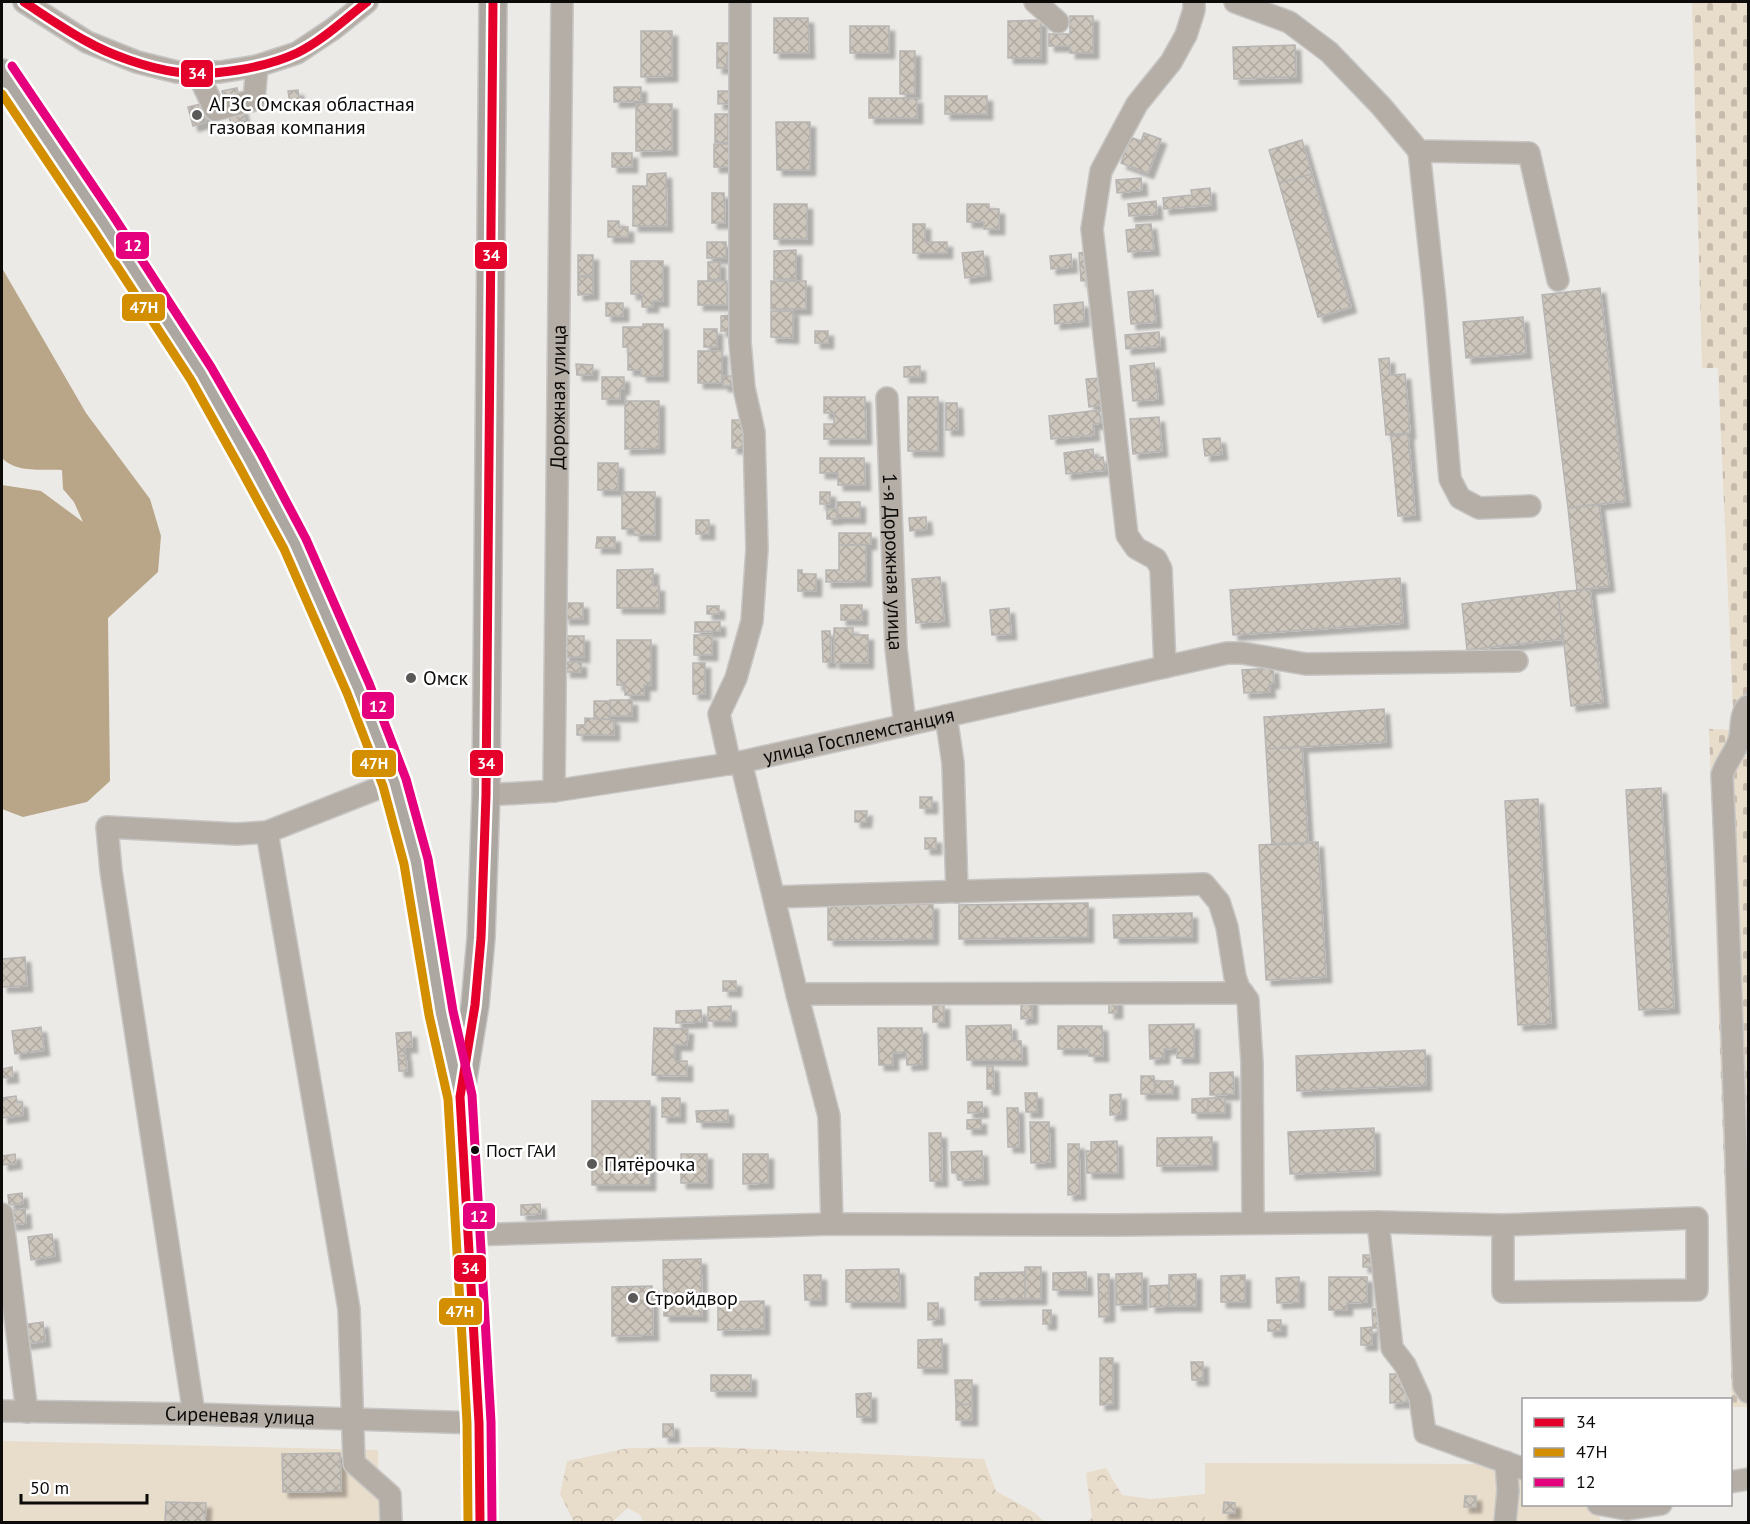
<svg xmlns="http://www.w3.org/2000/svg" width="1750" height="1524" viewBox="0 0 1750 1524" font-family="'PT Sans',sans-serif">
  <defs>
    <pattern id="forest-crowns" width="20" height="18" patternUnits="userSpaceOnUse" patternTransform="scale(1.5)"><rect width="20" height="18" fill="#e8dcca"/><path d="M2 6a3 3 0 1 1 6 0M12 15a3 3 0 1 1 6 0" fill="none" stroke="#c6bbac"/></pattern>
    <pattern id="cemetery-stones" width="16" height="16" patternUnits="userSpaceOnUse" patternTransform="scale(1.5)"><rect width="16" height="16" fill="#e8dcca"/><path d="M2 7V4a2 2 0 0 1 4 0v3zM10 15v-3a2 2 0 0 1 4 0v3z" fill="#c6bbac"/></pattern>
    <pattern id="building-cross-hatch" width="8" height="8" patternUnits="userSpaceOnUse" patternTransform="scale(1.5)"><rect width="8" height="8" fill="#cdc6bd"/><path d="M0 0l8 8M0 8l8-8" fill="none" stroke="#afa9a1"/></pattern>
    <filter id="shadow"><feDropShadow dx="5.5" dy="5.5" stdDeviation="1.5" flood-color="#0004"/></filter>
  </defs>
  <rect width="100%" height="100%" fill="#eceae7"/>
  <path fill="#e8dcca" d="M2 1441 378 1450 379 1522H2Z
    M1205 1463 1500 1464 1523 1475 1524 1504 1588 1505 1599 1510 1600 1522H1205Z"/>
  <path fill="url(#forest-crowns)" d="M711 1447 984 1459 996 1491 1032 1511 1045 1522H644L640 1515 628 1508 612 1522H574L560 1494 567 1461 629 1448Z
    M1106 1468 1122 1495 1151 1499 1205 1494V1522H1085L1092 1518 1086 1473Z"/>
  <path fill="url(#cemetery-stones)" d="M1692 2H1748V1407H1732L1709 729 1734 730 1718 368H1702Z"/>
  <path fill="#b9a688" d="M2 268 86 413 150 499 161 536 158 572 108 618 110 781 87 802 23 817 2 809V485L41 491 83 522 74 502 63 489 62 470C42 469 16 473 2 458Z"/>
  <path fill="url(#building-cross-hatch)" stroke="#b7b5b3" stroke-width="1.5" filter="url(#shadow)" d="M1070 16H1093V53H1070V46H1049V34H1070Z
    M774 18H808L809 53H774Z
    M1041 20V58H1008V21Z
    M850 26H889V53H850Z
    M641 31H672V76L641 77Z
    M717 43H732V56H727V68H717Z
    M1295 45 1296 77 1234 79 1233 47Z
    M900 51H915V94H900Z
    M614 87H641V101L614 102Z
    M237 88 245 120 231 124 222 91Z
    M298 90 300 103 290 104 288 91Z
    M718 91H734V103L718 104Z
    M945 96H987V114H945Z
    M869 98H917V118H869Z
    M201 104 206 122 193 126 188 107Z
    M636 104H672V150L636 151Z
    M715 114H728V143L715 142Z
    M776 122H810V170H777Z
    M1144 133 1161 139 1148 173 1121 163 1130 137 1141 141Z
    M1302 140 1312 174 1279 183 1269 150Z
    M714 144H732V167H714Z
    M612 153H632V167H612Z
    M666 173 667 226H633V186H647V174Z
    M1312 174 1351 307 1318 317 1279 183Z
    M1141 178 1142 190 1117 193 1116 180Z
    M1210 188 1211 205 1164 209 1163 198 1192 195 1191 190Z
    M712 193H724L725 223H712Z
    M1156 201 1157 214 1129 216 1128 204Z
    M774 204H807V239H774Z
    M967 204H989V209H999V229H984V222H967Z
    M608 221H619V227H628V237H608Z
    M913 224H925V242H947V253H913Z
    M1151 224 1154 250 1128 252 1126 230 1136 229V225Z
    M707 242H726V258H707Z
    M796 250V279H774V251Z
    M983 251 986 275 965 278 962 253Z
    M1090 251 1093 280 1081 281 1079 253Z
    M1071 254 1072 267 1051 269 1050 256Z
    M578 255H593V276H578Z
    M631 261H663V301H653V307H642V294H631Z
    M708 262H720V279L708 280Z
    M578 277H593V294L578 295Z
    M698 281H727V305H698Z
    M771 281H806V309H771Z
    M1600 288 1625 501 1568 508 1542 295Z
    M1153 290 1156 322 1131 324 1128 292Z
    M1083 302 1084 321 1055 324 1054 305Z
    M606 303H623V316H606Z
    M771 311H793V338L771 337Z
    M731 315V331H721V316Z
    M1523 317 1526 353 1466 358 1463 322Z
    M643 324H663V376H641V370H628V347H623V327H643Z
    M704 329H717V347H704Z
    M815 331H828V343H815Z
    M1159 332 1160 346 1126 349 1125 335Z
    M698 351H722V383H698Z
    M1389 358 1390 375 1405 374 1410 433 1386 435 1379 359Z
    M1154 363 1158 399 1133 401 1130 366Z
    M576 364 593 365 592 375H577Z
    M920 366V377H904V367Z
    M723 376H736V386H723Z
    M602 377H624V389H620V399H602Z
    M1101 378 1103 405 1089 407 1086 379Z
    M824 397H865L866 439H824V424H834V413H824Z
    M908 397H938V451H908Z
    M625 401H659V448L625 449Z
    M946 403H957L958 430H946Z
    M1099 410 1101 423 1093 424 1094 435 1051 439 1049 416Z
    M1159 417 1162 451 1133 454 1130 419Z
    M732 420H748V448H732Z
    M1408 434 1415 515 1398 516 1391 436Z
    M1220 438 1222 454 1205 456 1203 439Z
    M1093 449 1094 458 1103 457 1105 470 1066 474 1064 453Z
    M820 458H864L865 485H838V473H820Z
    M598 463H618V490H598Z
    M622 492H655V535H634V529H622Z
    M820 492H830V504H820Z
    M837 502H860V518H838Z
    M1599 504 1609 586 1577 590 1568 508Z
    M827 509H837V519H827Z
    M926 517 927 529 910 531 909 518Z
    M696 520H709V534H696Z
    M839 533H871V544L839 545Z
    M597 537H615V548H596Z
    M839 545H866V581L826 582V570H839Z
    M653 569V586H659V608H617V570Z
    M798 570H802V574H816V591H798Z
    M940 577 944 621 916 623 912 579Z
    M1400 578 1403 623 1233 635 1230 590Z
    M1590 589 1603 702 1571 706 1558 592Z
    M1558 592 1563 639 1467 650 1462 604Z
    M564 603H583V619H564Z
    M841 605H862V620H841Z
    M707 606H719V614H707Z
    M1009 608 1011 634 992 635 990 610Z
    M695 622H720V631L695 632Z
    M834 628H853V635H868V663H834Z
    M822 631H830L831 662H823Z
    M694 635H712V655H694Z
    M564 636H584V657H564Z
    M617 640H651V685H644V695H625V685H617Z
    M565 662H581V672H565Z
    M693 663H705V694H693Z
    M1273 668 1274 683 1269 684 1270 692 1244 693 1242 670Z
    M610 700H632V716H610Z
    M594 701H610V719H594Z
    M1384 709 1386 742 1266 749 1264 717Z
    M585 718 614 720V735H577V725H585Z
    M1302 747 1308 843 1272 845 1266 749Z
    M1661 788 1674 1008 1639 1010 1626 790Z
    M920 797H932V808H920Z
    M1538 799 1551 1023 1518 1025 1505 801Z
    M855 811H867L866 822H855Z
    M925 838H936V849H925Z
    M1318 842 1326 977 1266 980 1259 845Z
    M1088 903V937L959 939V905Z
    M933 904V939L828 940V906Z
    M1192 913V937L1114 938 1113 915Z
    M25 957 27 986 2 987V959Z
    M723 981H736V991H723Z
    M1021 998H1032V1018L1021 1019Z
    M1109 999H1117V1013H1109Z
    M944 1004V1022H933V1005Z
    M731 1006V1021H708V1007Z
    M701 1010 702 1022 676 1023V1011Z
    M1194 1024V1058H1177V1048L1164 1049V1058L1150 1059 1149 1025Z
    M1011 1025 1012 1041H1021L1022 1060H967L966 1026Z
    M1058 1026H1102L1103 1056H1089V1049H1058Z
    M41 1027 44 1050 15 1054 12 1031Z
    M654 1028 688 1029 687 1045H675V1061H687V1076L652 1075Z
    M878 1028H922V1064L907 1065 906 1052 893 1053V1065H879Z
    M411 1032 412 1047H405V1055L398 1056 396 1033Z
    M1425 1050 1426 1085 1297 1091 1296 1056Z
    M398 1056H406L407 1071H399Z
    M987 1066H993L994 1089H987Z
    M12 1067 13 1077 2 1078V1069Z
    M1233 1072 1234 1094 1210 1095V1073Z
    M1141 1076H1154L1155 1094H1141Z
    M1155 1081H1173V1094H1155Z
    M1025 1093H1037V1112H1026Z
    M1121 1094V1114L1110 1115V1095Z
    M16 1096 17 1102H22L23 1115 2 1118V1098Z
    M662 1098H680V1117H662Z
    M1208 1098H1225V1113H1208Z
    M1208 1098V1113H1192V1099Z
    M592 1101H650V1185H592Z
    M968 1102H982L983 1112 968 1113Z
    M1007 1108H1018L1019 1147H1008Z
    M728 1110V1122H697L696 1111Z
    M981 1119V1129H967V1120Z
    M1030 1122H1049L1050 1162 1031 1163Z
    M1374 1128 1375 1170 1290 1174 1288 1132Z
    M929 1133H941L942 1181H930Z
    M1212 1137V1165L1157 1166V1138Z
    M1117 1141 1118 1173H1087L1086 1151H1091V1142Z
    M1068 1144H1079L1080 1194 1068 1195Z
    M982 1151 983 1179 958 1180V1173H952L951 1152Z
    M15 1154 16 1163 3 1165 2 1156Z
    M681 1154H707V1183H681Z
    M743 1154H768V1183L743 1184Z
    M22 1193 23 1203 9 1205 8 1195Z
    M540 1204 541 1214 521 1215V1205Z
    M25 1209 26 1223 11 1225 9 1211Z
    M52 1234 55 1256 31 1260 28 1237Z
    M1363 1255H1376V1267H1363Z
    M701 1259 702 1316H664L663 1260Z
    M1025 1267H1041V1299H1025Z
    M899 1269 900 1302H846V1270Z
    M1025 1272V1299L975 1300V1277H980V1273Z
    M1086 1272 1087 1290H1053V1273Z
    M1142 1273V1304L1116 1305V1274Z
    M1098 1274H1109V1316L1099 1317Z
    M1196 1274V1306H1169V1275Z
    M804 1275H821V1300H805Z
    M1245 1275V1302H1221V1276Z
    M1299 1277V1302L1277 1303 1276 1278Z
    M1329 1277H1367V1302L1347 1303V1310H1329Z
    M1169 1285V1306L1150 1307V1286Z
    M652 1286 653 1335 612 1336V1287Z
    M764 1301V1329L718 1330V1302Z
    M928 1303H938L939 1319 928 1320Z
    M1372 1309H1386L1387 1328H1373Z
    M1043 1310H1051V1324H1043Z
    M1268 1320H1281V1331H1268Z
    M43 1322 45 1341 25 1344 22 1325Z
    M1372 1327V1345H1361V1328Z
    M942 1339V1368H918V1340Z
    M1100 1358H1113V1404L1100 1405Z
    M1191 1362H1203V1380H1192Z
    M1390 1374H1406L1407 1402 1390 1403Z
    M711 1375H751V1391H711Z
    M955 1380H972V1404L956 1405Z
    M871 1393V1417H857L856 1394Z
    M972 1404V1420H956V1405Z
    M663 1424H673L674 1437H663Z
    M340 1453 341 1491 283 1492 282 1454Z
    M1465 1496H1476V1507H1464Z
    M166 1502 206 1503 205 1522H165Z
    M1224 1502 1235 1503V1513H1223Z"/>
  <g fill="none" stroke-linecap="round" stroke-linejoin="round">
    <defs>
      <g id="minor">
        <path d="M24 2 87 42 137 62 177 72H220L257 66 297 53 333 29 367 2"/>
        <path d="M1035 2 1058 22"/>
        <path d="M1235 2 1289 22 1329 52 1381 106 1419 151 1529 153 1558 280"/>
        <path d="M197 72 215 110 254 100 257 66"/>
        <path d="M1419 151 1435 301 1450 479 1460 498 1479 508 1530 506"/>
        <path id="s1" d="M887 398 896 648 905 725"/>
        <path d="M1165 667 1161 569 1156 559 1136 548 1127 535 1092 229 1101 171 1137 104 1171 62 1186 35 1194 10V2"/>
        <path d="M1748 706C1740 714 1742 726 1740 737 1737 751 1726 761 1722 775 1732 979 1736 1183 1744 1386L1748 1392"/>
        <path d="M946 716 953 763 957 892"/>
        <path d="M741 762 797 994 829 1116 832 1224"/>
        <path d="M730 764 719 714 736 678 752 621 757 549 754 432 744 388 740 342V2"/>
        <path id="s2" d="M554 791 562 2"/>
        <path id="s3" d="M486 795 554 791 741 762 1227 653H1242L1306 664 1517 661"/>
        <path d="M267 832 349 1309 354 1463 390 1495 391 1522"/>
        <path d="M774 897 1204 884 1219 902 1227 927 1235 977 1239 988 1248 1000 1252 1063 1253 1223"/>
        <path d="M797 994 1243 993"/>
        <path d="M2 1214 27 1412"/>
        <path d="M1378 1222 1392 1348 1405 1365 1420 1398 1425 1433 1524 1469"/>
        <path d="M469 1235 832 1224 1116 1225 1378 1222 1503 1225 1697 1218V1290L1503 1292V1225"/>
        <path id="s4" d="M2 1411 194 1414 479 1423"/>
        <path d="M194 1414 111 871 107 827 237 834 267 832 394 782"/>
        <path d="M1730 1482 1748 1479"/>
        <path d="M1598 1504 1626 1509 1661 1504"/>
        <path d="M1505 1522 1508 1491 1506 1462"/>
      </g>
      <path id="major" d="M2 73 104 224 201 374 250 460 295 544 358 688 394 782 416 861 441 1013 457 1084
        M480 1522 479 1423 460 1097 475 1005 481 938 486 795 493 2"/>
    </defs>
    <use href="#minor" stroke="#c7c6c4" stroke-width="24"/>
    <use href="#major" stroke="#c7c6c4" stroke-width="30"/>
    <use href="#minor" stroke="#b4aea6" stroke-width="21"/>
    <use href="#major" stroke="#aca7a0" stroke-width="27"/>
    <defs>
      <path id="bus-1" d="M24 2C44 15 64 29 86 41 110 55 148 68 176 72 211 77 265 68 297 53 322 41 345 19 367 2
        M480 1522 479 1423 460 1097 475 1005 481 938 486 795 493 2"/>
      <path id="bus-2" d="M2 94 94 231 191 380 239 466 284 549 347 693 383 786 404 864 429 1015 448 1099 467 1423 468 1522"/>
      <path id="bus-3" d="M12 66 114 217 211 367 261 454 306 539 369 683 406 779 428 859 453 1011 472 1095 491 1422 492 1522"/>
    </defs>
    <use href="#bus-1" stroke="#fff" stroke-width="14"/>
    <use href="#bus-2" stroke="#fff" stroke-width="14"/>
    <use href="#bus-3" stroke="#fff" stroke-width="14"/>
    <use href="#bus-1" stroke="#e4002b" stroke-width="9"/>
    <use href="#bus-2" stroke="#d48f01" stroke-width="9"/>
    <use href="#bus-3" stroke="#e5007d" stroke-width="9"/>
  </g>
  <g fill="#5b5957" stroke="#fff" stroke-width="2">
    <circle cx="197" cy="115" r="6"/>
    <circle cx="411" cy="678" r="6"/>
    <circle cx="592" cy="1164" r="6"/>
    <circle cx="633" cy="1298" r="6"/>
  </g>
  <circle fill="#0d0b09" stroke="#fff" stroke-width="2" cx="475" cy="1150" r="5"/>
  <g text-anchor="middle" stroke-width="5" stroke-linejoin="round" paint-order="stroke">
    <g font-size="18" fill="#0d0b09" stroke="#fff" text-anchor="start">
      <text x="486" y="1157">Пост ГАИ</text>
    </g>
    <g font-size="20" fill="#0d0b09" stroke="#fff" text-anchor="start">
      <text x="209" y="111">АГЗС Омская областная<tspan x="209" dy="23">газовая компания</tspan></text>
      <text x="423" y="685">Омск</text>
      <text x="604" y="1171">Пятёрочка</text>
      <text x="645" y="1305">Стройдвор</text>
    </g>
    <g font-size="20" fill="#0d0b09" stroke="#fff">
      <text dy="7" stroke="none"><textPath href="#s2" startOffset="394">Дорожная улица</textPath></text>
      <text dy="7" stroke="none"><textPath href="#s1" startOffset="164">1-я Дорожная улица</textPath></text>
      <text dy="7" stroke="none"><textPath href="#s3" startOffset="378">улица Госплемстанция</textPath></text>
      <text dy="7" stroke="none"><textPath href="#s4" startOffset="238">Сиреневая улица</textPath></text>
    </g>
  </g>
  <g stroke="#fff" stroke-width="2">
    <rect x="180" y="59" width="34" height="29" rx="6" fill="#e4002b"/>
    <rect x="115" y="231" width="35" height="29" rx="6" fill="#e5007d"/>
    <rect x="474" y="241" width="34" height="29" rx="6" fill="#e4002b"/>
    <rect x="121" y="293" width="45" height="29" rx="6" fill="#d48f01"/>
    <rect x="361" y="691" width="34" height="29" rx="6" fill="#e5007d"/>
    <rect x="469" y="749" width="35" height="28" rx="6" fill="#e4002b"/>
    <rect x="351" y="749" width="46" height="29" rx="6" fill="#d48f01"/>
    <rect x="462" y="1202" width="34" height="28" rx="6" fill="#e5007d"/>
    <rect x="453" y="1254" width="34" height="29" rx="6" fill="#e4002b"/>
    <rect x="438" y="1297" width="45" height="29" rx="6" fill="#d48f01"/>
  </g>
  <g font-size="16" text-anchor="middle" font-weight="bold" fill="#fff">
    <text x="197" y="79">34</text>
    <text x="133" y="251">12</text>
    <text x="491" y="261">34</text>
    <text x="144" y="313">47Н</text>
    <text x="378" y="712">12</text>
    <text x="486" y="769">34</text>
    <text x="374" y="769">47Н</text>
    <text x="479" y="1222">12</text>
    <text x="470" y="1274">34</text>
    <text x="460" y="1317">47Н</text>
  </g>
  <rect width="1750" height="1524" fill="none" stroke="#0d0b09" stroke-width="6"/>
  <rect x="1522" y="1398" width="210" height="108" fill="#ffffff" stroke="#9e9d9d" stroke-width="1.5"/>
  <rect x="1534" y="1418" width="30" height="9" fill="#e4002b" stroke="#9e9d9d" stroke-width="1.5"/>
  <text x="1576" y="1428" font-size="18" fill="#0d0b09">34</text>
  <rect x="1534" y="1448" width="30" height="9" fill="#d48f01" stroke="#9e9d9d" stroke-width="1.5"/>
  <text x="1576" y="1458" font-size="18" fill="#0d0b09">47Н</text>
  <rect x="1534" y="1478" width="30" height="9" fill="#e5007d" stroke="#9e9d9d" stroke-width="1.5"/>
  <text x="1576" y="1488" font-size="18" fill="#0d0b09">12</text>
  <path d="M21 1494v9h126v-9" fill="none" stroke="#0d0b09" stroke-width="3"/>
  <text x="30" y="1494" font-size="18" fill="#0d0b09" stroke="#ffffff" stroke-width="4.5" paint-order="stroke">50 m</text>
</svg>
